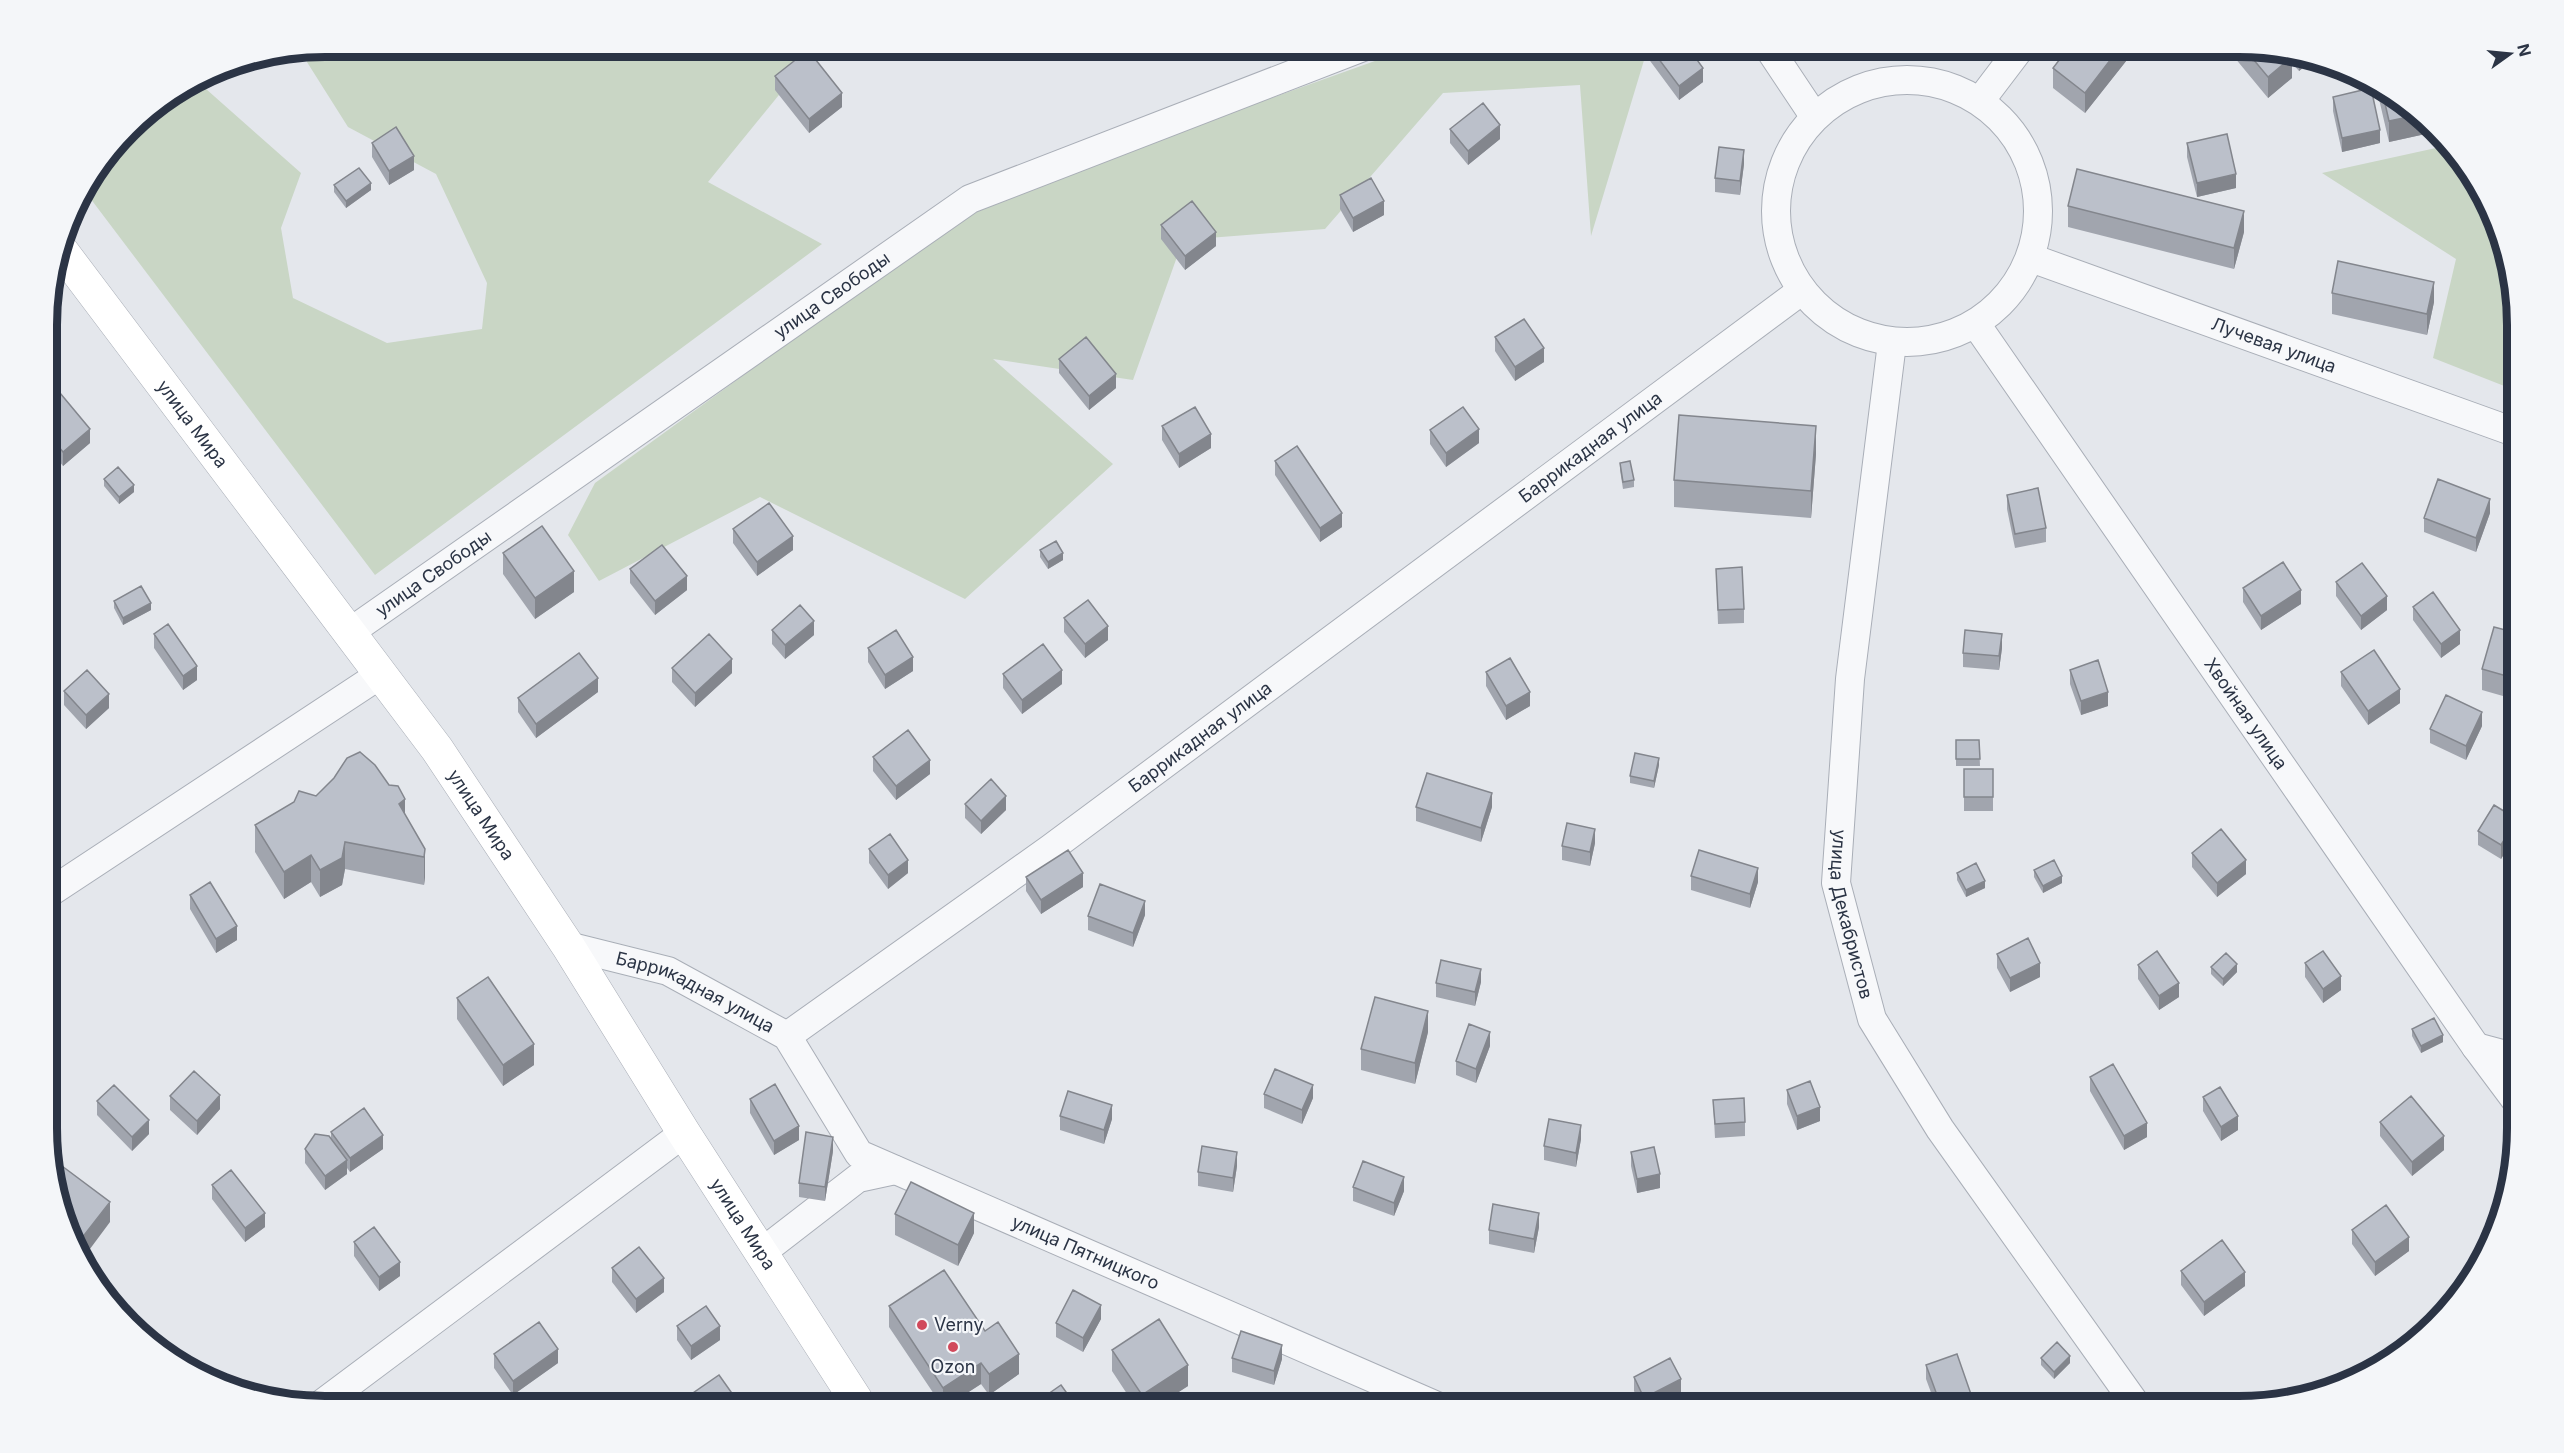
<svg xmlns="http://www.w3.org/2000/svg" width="2564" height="1453" viewBox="0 0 2564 1453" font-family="Inter,sans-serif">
  <rect width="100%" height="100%" fill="#e4e7ec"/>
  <path fill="#c9d6c5" d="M325 47H818L708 182 822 244 375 575 84 190 141 116 197 81 301 173 281 228 293 298 387 343 482 329 487 283 436 174 348 127 300 51Z
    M1414 47H1648L1591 236 1580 85 1443 93 1325 229 1183 240 1133 380 993 359 1113 464 965 599 760 497 599 581 568 535 595 483 983 201Z
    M2445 146 2471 170 2503 236 2517 306V391L2433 358 2456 259 2322 173Z"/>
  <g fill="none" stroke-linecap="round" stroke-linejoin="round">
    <defs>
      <g id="street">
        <path d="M1768 47 1814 116"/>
        <circle cx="1907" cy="211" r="131"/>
        <path d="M1980 101 2021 47"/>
        <path id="s1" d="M2031 258 2517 433"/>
        <path id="s2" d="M1976 324 2476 1047 2517 1102"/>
        <path id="s3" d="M1892 343 1850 679 1836 883 1872 1019 1940 1129 2137 1406"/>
        <path id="s4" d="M350 632 970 199 1363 47"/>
        <path d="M49 893 381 674"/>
        <path id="s5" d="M568 946 668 971 787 1036 859 1154 1437 1406"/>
        <path id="s6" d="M787 1036 1050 849 1801 291"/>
        <path d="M2476 1047 2517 1058"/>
        <path d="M761 1253 858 1178 895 1170"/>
        <path d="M319 1406 684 1133"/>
      </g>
      <g id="secondary">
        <path id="s7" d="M61 250 437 749 568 946 684 1133 860 1406"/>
      </g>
    </defs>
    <use href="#street" stroke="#a9aeb7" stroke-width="30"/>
    <use href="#secondary" stroke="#a9aeb7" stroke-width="34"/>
    <use href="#street" stroke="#f7f8fa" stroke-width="28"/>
    <use href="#secondary" stroke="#fff" stroke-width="33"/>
  </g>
  <path fill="#a1a5ae" d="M1642 46H1687L1703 82 1679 100 1642 50Z
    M2070 46H2138L2085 113 2053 88V68Z
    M2225 46H2240L2312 56 2315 58 2299 71 2292 63V78L2268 98Z
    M775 76 842 107 809 133 775 90Z
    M2379 85 2430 133 2389 142 2379 99Z
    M2333 97 2380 143 2342 152 2333 111Z
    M1450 129 1500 139 1468 165 1450 143Z
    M372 143 414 170 389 185 372 157Z
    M2187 143 2236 188 2197 197 2187 157Z
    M1744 164 1740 195 1715 192V178Z
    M334 185 371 190 346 208 334 192Z
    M1340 195 1384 215 1353 232 1340 209Z
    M2068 206 2244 232 2234 269 2068 227Z
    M1161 225 1216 246 1185 270 1161 239Z
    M2332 293 2434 302 2427 335 2332 314Z
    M1495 337 1544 362 1515 381 1495 351Z
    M1059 359 1116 388 1089 410 1059 373Z
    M49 403 90 443 63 466 49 449Z
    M1162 426 1211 448 1179 468 1162 440Z
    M1430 430 1479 443 1446 467 1430 444Z
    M1816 454 1811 518 1674 507V480Z
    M1275 461 1342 527 1320 542 1275 475Z
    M1620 463 1634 480V487L1623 489 1620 470Z
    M104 479 134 492 119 504 104 486Z
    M2007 495 2046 528V542L2015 548 2007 509Z
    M2490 513 2476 552 2424 532V518Z
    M733 529 793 550 757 576 733 543Z
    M1040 550 1063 560 1048 569 1040 557Z
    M503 553 574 592 535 619 503 574Z
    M630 569 687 590 655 615 630 583Z
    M1716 569 1744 609V623L1718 624Z
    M2336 582 2387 610 2361 630 2336 596Z
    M2243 588 2301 604 2261 630 2243 602Z
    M114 601 151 610 123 625 114 608Z
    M2413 607 2460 644 2441 658 2413 620Z
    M1064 618 1108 640 1085 658 1064 632Z
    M772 630 814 635 785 659 772 644Z
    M2517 633V700L2482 690V669Z
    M154 634 197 680 183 690 154 648Z
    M868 648 913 671 885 689 868 662Z
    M2002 648 1999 670 1963 667V653Z
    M672 668 732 673 695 707 672 682Z
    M2070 670 2108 706 2081 715 2070 684Z
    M1486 672 1530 706 1506 720 1486 686Z
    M2341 672 2400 703 2368 725 2341 686Z
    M1003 674 1062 684 1022 714 1003 688Z
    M64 691 109 708 86 729 64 705Z
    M598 692 536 738 518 712V698Z
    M2482 726 2466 760 2430 743V729Z
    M1956 740H1979L1980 766H1956Z
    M873 757 930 774 896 800 873 771Z
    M1659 765 1654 788 1630 783V776Z
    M1964 769H1993V811H1964Z
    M316 796 405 815 425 849V877L424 885 345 869 342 885 320 897 311 882 284 899 255 852V825Z
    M965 804 1006 810 981 834 965 818Z
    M1416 807H1492L1481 842 1416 821Z
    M2478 831 2517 833 2501 859 2478 845Z
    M1595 843 1590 866 1562 860V846Z
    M869 849 908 873 888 889 869 863Z
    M2192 853 2246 874 2217 897 2192 867Z
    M2034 870 2062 883 2043 893 2034 877Z
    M1957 873 1985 888 1966 897 1957 880Z
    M1691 876 1758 882 1750 908 1691 890Z
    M1026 877 1083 887 1041 914 1026 891Z
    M190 895 237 940 216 953 190 909Z
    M1145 915 1133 947 1088 930V916Z
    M1997 954 2040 977 2010 992 1997 968Z
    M2305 963 2341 990 2323 1003 2305 977Z
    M2138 965 2179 997 2159 1010 2138 979Z
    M2211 967 2237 972 2223 986 2211 974Z
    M1481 982 1475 1006 1436 997V983Z
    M457 998 534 1065 503 1086 457 1019Z
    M2412 1029 2443 1042 2421 1053 2412 1036Z
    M1428 1032 1415 1084 1361 1070V1049Z
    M1490 1046 1476 1083 1456 1075V1061Z
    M2090 1077 2147 1137 2124 1150 2090 1091Z
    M1787 1090 1820 1121 1797 1130 1787 1104Z
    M1264 1094 1313 1098 1302 1124 1264 1108Z
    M170 1096 220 1109 197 1135 170 1110Z
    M2203 1097 2238 1130 2221 1141 2203 1111Z
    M750 1099 799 1140 774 1155 750 1113Z
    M1713 1100 1745 1122V1136L1715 1138Z
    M97 1101 149 1134 132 1151 97 1115Z
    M1060 1116 1112 1119 1104 1144 1060 1130Z
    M2380 1122 2444 1150 2412 1176 2380 1136Z
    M331 1132 383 1149 350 1172 347 1168V1174L325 1190 305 1163V1149L331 1139Z
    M1581 1139 1576 1167 1544 1160V1146Z
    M833 1151 825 1201 799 1197V1183Z
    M1631 1152 1660 1188 1637 1193 1631 1166Z
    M1237 1166 1233 1192 1198 1186V1172Z
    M212 1185 265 1227 245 1242 212 1199Z
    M1353 1187 1404 1191 1394 1216 1353 1201Z
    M895 1214 974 1233 958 1266 895 1235Z
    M1539 1227 1534 1253 1489 1244V1230Z
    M2352 1230 2409 1251 2375 1276 2352 1244Z
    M354 1242 400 1276 379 1291 354 1256Z
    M612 1268 664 1292 636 1313 612 1282Z
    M2181 1271 2245 1286 2204 1316 2181 1285Z
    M889 1306 985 1331 1019 1374 989 1395 981 1384 947 1406H942L889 1327Z
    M1101 1319 1083 1352 1056 1337V1323Z
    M677 1326 720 1340 691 1360 677 1340Z
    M1112 1350 1188 1386 1157 1406H1135L1112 1371Z
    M494 1354 558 1363 513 1395 494 1368Z
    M1232 1358 1282 1359 1274 1385 1232 1372Z
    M2041 1358 2070 1363 2054 1379 2041 1365Z
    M1926 1365 1973 1406H1936L1926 1379Z
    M1634 1377 1681 1393 1655 1406H1641L1634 1391Z
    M693 1393 741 1406H693Z"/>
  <path fill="#83868d" d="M2121 46H2138L2085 113V93Z
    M2299 54 2312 56 2315 58 2299 71Z
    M2292 57V78L2268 98V77Z
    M1703 68V82L1679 100V86Z
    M842 93V107L809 133V119Z
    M2413 116 2430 133 2389 142V121Z
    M1500 125V139L1468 165V151Z
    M2380 130V143L2342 152V138Z
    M1744 150V164L1740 195V181Z
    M414 156V170L389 185V171Z
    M2236 174V188L2197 197V183Z
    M371 183V190L346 208V201Z
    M1384 201V215L1353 232V218Z
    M2244 211V232L2234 269V248Z
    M1216 232V246L1185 270V256Z
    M2434 282V302L2427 335V314Z
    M1544 348V362L1515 381V367Z
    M1116 374V388L1089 410V396Z
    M1816 426V454L1811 518V491Z
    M90 429V443L63 466V452Z
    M1479 429V443L1446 467V453Z
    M1211 434V448L1179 468V454Z
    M134 485V492L119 504V497Z
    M2490 499V513L2476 552V538Z
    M1342 513V527L1320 542V528Z
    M793 536V550L757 576V562Z
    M1063 553V560L1048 569V562Z
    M574 571V592L535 619V598Z
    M687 576V590L655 615V601Z
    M2301 590V604L2261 630V616Z
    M2387 596V610L2361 630V616Z
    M151 603V610L123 625V618Z
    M814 621V635L785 659V645Z
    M1108 626V640L1085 658V644Z
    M2460 630V644L2441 658V644Z
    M2002 634V648L1999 670V656Z
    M913 657V671L885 689V675Z
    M732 659V673L695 707V693Z
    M197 666V680L183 690V676Z
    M1062 670V684L1022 714V700Z
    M598 678V692L536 738V724Z
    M2400 689V703L2368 725V711Z
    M1530 692V706L1506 720V706Z
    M2108 692V706L2081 715V701Z
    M109 694V708L86 729V715Z
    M2482 712V726L2466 760V746Z
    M1659 758V765L1654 788V781Z
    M930 760V774L896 800V786Z
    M1492 793V807L1481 842V828Z
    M1006 796V810L981 834V821Z
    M405 799V826L399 804Z
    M2517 819V833L2501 859V845Z
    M1595 829V843L1590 866V852Z
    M345 842V869L342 885 320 897V870Z
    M425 849V877L424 885V857Z
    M311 855V882L284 899V872Z
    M908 860V873L888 889V875Z
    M2246 860V874L2217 897V883Z
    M1758 868V882L1750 908V894Z
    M1083 873V887L1041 914V900Z
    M2062 876V883L2043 893V886Z
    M1985 881V888L1966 897V890Z
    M1145 901V915L1133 947V933Z
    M237 926V940L216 953V939Z
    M2040 963V977L2010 992V978Z
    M2237 964V972L2223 986V979Z
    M1481 969V982L1475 1006V992Z
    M2341 976V990L2323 1003V989Z
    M2179 983V997L2159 1010V996Z
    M1428 1011V1032L1415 1084V1063Z
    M1490 1032V1046L1476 1083V1069Z
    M2443 1035V1042L2421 1053V1046Z
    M534 1044V1065L503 1086V1065Z
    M1313 1085V1098L1302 1124V1110Z
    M220 1095V1109L197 1135V1121Z
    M1112 1105V1119L1104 1144V1130Z
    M1820 1107V1121L1797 1130V1116Z
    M2238 1116V1130L2221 1141V1127Z
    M149 1120V1134L132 1151V1137Z
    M2147 1123V1137L2124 1150V1136Z
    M1581 1125V1139L1576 1167V1153Z
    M799 1126V1140L774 1155V1141Z
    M383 1135V1149L350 1172V1158Z
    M2444 1136V1150L2412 1176V1162Z
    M833 1137V1151L825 1201V1187Z
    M1237 1152V1166L1233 1192V1178Z
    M347 1160V1174L325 1190V1176Z
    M1660 1174V1188L1637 1193V1179Z
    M1404 1177V1191L1394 1216V1203Z
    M110 1202V1222L84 1257 78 1243Z
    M265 1213V1227L245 1242V1228Z
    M974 1213V1233L958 1266V1245Z
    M1539 1213V1227L1534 1253V1239Z
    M2409 1237V1251L2375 1276V1262Z
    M400 1262V1276L379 1291V1277Z
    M2245 1272V1286L2204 1316V1302Z
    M664 1278V1292L636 1313V1299Z
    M1101 1305V1319L1083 1352V1338Z
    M720 1326V1340L691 1360V1346Z
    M1282 1345V1359L1274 1385V1371Z
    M558 1349V1363L513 1395V1381Z
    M1019 1354V1374L989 1395V1374Z
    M2070 1356V1363L2054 1379V1372Z
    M981 1363V1384L947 1406H943V1388Z
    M1188 1365V1386L1157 1406H1142V1395Z
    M1681 1379V1393L1655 1406H1644V1398Z
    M1973 1400V1406H1957Z"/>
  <path fill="#bbc0ca" stroke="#83868d" stroke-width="1.5" d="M1649 46H1687L1703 68 1679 86Z
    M2070 46H2121L2085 93 2053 68Z
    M2243 47 2289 53 2292 57 2268 77Z
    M808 50 842 93 809 119 775 76Z
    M2381 86 2413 116 2389 121Z
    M2371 88 2380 130 2342 138 2333 97Z
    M1483 103 1500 125 1468 151 1450 129Z
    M396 127 414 156 389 171 372 143Z
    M2227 134 2236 174 2197 183 2187 143Z
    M1719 147 1744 150 1740 181 1715 178Z
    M359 168 371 183 346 201 334 185Z
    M2077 169 2244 211 2234 248 2068 206Z
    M1371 178 1384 201 1353 218 1340 195Z
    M1192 201 1216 232 1185 256 1161 225Z
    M2338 261 2434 282 2427 314 2332 293Z
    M1524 319 1544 348 1515 367 1495 337Z
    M1086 337 1116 374 1089 396 1059 359Z
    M60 393 90 429 63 452 49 435V403Z
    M1195 407 1211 434 1179 454 1162 426Z
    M1463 407 1479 429 1446 453 1430 430Z
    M1679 415 1816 426 1811 491 1674 480Z
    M1297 446 1342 513 1320 528 1275 461Z
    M1630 461 1634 480 1623 482 1620 463Z
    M118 467 134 485 119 497 104 479Z
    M2438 479 2490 499 2476 538 2424 518Z
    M2038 488 2046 528 2015 534 2007 495Z
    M769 503 793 536 757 562 733 529Z
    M542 526 574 571 535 598 503 553Z
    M1056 541 1063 553 1048 562 1040 550Z
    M662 545 687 576 655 601 630 569Z
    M2283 562 2301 590 2261 616 2243 588Z
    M2362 563 2387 596 2361 616 2336 582Z
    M1742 567 1744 609 1718 610 1716 569Z
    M141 586 151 603 123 618 114 601Z
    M2433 592 2460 630 2441 644 2413 607Z
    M1088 600 1108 626 1085 644 1064 618Z
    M800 605 814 621 785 645 772 630Z
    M168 624 197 666 183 676 154 634Z
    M2494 627 2517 633V679L2482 669Z
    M896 630 913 657 885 675 868 648Z
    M1965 630 2002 634 1999 656 1963 653Z
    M709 634 732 659 695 693 672 668Z
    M1043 644 1062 670 1022 700 1003 674Z
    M2374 650 2400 689 2368 711 2341 672Z
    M579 653 598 678 536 724 518 698Z
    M1510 658 1530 692 1506 706 1486 672Z
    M2098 660 2108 692 2081 701 2070 670Z
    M87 670 109 694 86 715 64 691Z
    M2446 695 2482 712 2466 746 2430 729Z
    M908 730 930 760 896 786 873 757Z
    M1956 740H1979L1980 759H1956Z
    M360 752 375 765 389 785 398 786 405 799 399 804 425 849 424 857 345 842 342 858 320 870 311 855 284 872 255 825 294 802 299 791 316 796 334 778 347 758Z
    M1635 753 1659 758 1654 781 1630 776Z
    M1964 769H1993V797H1964Z
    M1427 773 1492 793 1481 828 1416 807Z
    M991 779 1006 796 981 821 965 804Z
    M2494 805 2517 819 2501 845 2478 831Z
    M1567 823 1595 829 1590 852 1562 846Z
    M2221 829 2246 860 2217 883 2192 853Z
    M890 834 908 860 888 875 869 849Z
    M1068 850 1083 873 1041 900 1026 877Z
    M1699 850 1758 868 1750 894 1691 876Z
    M2054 860 2062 876 2043 886 2034 870Z
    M1976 863 1985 881 1966 890 1957 873Z
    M210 882 237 926 216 939 190 895Z
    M1100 884 1145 901 1133 933 1088 916Z
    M2028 938 2040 963 2010 978 1997 954Z
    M2157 951 2179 983 2159 996 2138 965Z
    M2323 951 2341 976 2323 989 2305 963Z
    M2226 953 2237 964 2223 979 2211 967Z
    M1441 960 1481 969 1475 992 1436 983Z
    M488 977 534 1044 503 1065 457 998Z
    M1375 997 1428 1011 1415 1063 1361 1049Z
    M2434 1018 2443 1035 2421 1046 2412 1029Z
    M1469 1024 1490 1032 1476 1069 1456 1061Z
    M2113 1064 2147 1123 2124 1136 2090 1077Z
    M1275 1069 1313 1085 1302 1110 1264 1094Z
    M194 1071 220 1095 197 1121 170 1096Z
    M1810 1081 1820 1107 1797 1116 1787 1090Z
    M775 1084 799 1126 774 1141 750 1099Z
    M114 1085 149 1120 132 1137 97 1101Z
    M2220 1087 2238 1116 2221 1127 2203 1097Z
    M1068 1091 1112 1105 1104 1130 1060 1116Z
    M2411 1096 2444 1136 2412 1162 2380 1122Z
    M1744 1098 1745 1122 1715 1124 1713 1100Z
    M364 1108 383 1135 350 1158 331 1132Z
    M1549 1119 1581 1125 1576 1153 1544 1146Z
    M806 1132 833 1137 825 1187 799 1183Z
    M315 1134 329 1136 347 1160 325 1176 305 1149Z
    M1202 1146 1237 1152 1233 1178 1198 1172Z
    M1654 1147 1660 1174 1637 1179 1631 1152Z
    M1363 1161 1404 1177 1394 1203 1353 1187Z
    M62 1166 110 1202 78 1243 54 1177Z
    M231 1170 265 1213 245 1228 212 1185Z
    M911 1182 974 1213 958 1245 895 1214Z
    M1493 1204 1539 1213 1534 1239 1489 1230Z
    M2386 1205 2409 1237 2375 1262 2352 1230Z
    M374 1227 400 1262 379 1277 354 1242Z
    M2222 1240 2245 1272 2204 1302 2181 1271Z
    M639 1247 664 1278 636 1299 612 1268Z
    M944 1270 985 1331 998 1322 1019 1354 989 1374 981 1363 943 1388 889 1306Z
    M1073 1290 1101 1305 1083 1338 1056 1323Z
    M706 1306 720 1326 691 1346 677 1326Z
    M1159 1319 1188 1365 1142 1395 1112 1350Z
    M539 1322 558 1349 513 1381 494 1354Z
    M1241 1331 1282 1345 1274 1371 1232 1358Z
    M2057 1342 2070 1356 2054 1372 2041 1358Z
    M2396 1352 2398 1354 2379 1369 2373 1371Z
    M1957 1354 1973 1400 1957 1406H1941L1926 1365Z
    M1670 1358 1681 1379 1644 1398 1634 1377Z
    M719 1375 741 1406H702L693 1393Z
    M1061 1385 1076 1406H1031Z
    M622 1397 627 1406H607Z"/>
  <g fill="#d1495b" stroke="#f4f6f9" stroke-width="2">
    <circle cx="922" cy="1325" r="6"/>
    <circle cx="953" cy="1347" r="6"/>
  </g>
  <g text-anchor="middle" stroke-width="4.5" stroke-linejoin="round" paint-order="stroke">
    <g font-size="18" fill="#2b3445" stroke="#f4f6f9">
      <text dy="6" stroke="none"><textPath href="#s4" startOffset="588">улица Свободы</textPath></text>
      <text dy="6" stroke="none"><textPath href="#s1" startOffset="258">Лучевая улица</textPath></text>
      <text dy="6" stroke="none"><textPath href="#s7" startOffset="218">улица Мира</textPath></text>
      <text dy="6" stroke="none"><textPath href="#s6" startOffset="996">Баррикадная улица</textPath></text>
      <text dy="6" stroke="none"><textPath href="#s4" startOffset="102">улица Свободы</textPath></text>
      <text dy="6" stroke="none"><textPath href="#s2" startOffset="474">Хвойная улица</textPath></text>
      <text dy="6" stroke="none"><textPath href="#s6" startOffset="510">Баррикадная улица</textPath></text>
      <text dy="6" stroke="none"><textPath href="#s7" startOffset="704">улица Мира</textPath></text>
      <text dy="6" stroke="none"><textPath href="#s3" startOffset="576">улица Декабристов</textPath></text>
      <text dy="6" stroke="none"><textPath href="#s5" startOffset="136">Баррикадная улица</textPath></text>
      <text dy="6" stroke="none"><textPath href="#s7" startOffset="1190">улица Мира</textPath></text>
      <text dy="6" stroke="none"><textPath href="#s5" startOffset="624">улица Пятницкого</textPath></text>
    </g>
    <g font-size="18" fill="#2b3445" stroke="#f4f6f9" text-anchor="start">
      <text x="934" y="1331">Verny</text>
      <text x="953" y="1373" text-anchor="middle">Ozon</text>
    </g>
  </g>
  <path d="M0 0H2564V1453H0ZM325 57H2239A268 268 0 0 1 2507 325V1128A268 268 0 0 1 2239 1396H325A268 268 0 0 1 57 1128V325A268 268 0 0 1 325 57Z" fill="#f4f6f9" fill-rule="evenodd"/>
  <path fill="none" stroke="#2b3445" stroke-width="8" d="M325 57H2239A268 268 0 0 1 2507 325V1128A268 268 0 0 1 2239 1396H325A268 268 0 0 1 57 1128V325A268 268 0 0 1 325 57Z"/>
  <g transform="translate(2510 54) rotate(75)" stroke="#f4f6f9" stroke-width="4.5" paint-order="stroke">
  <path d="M0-4.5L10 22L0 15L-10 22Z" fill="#2b3445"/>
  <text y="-9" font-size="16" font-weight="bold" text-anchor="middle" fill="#2b3445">N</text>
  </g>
</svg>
